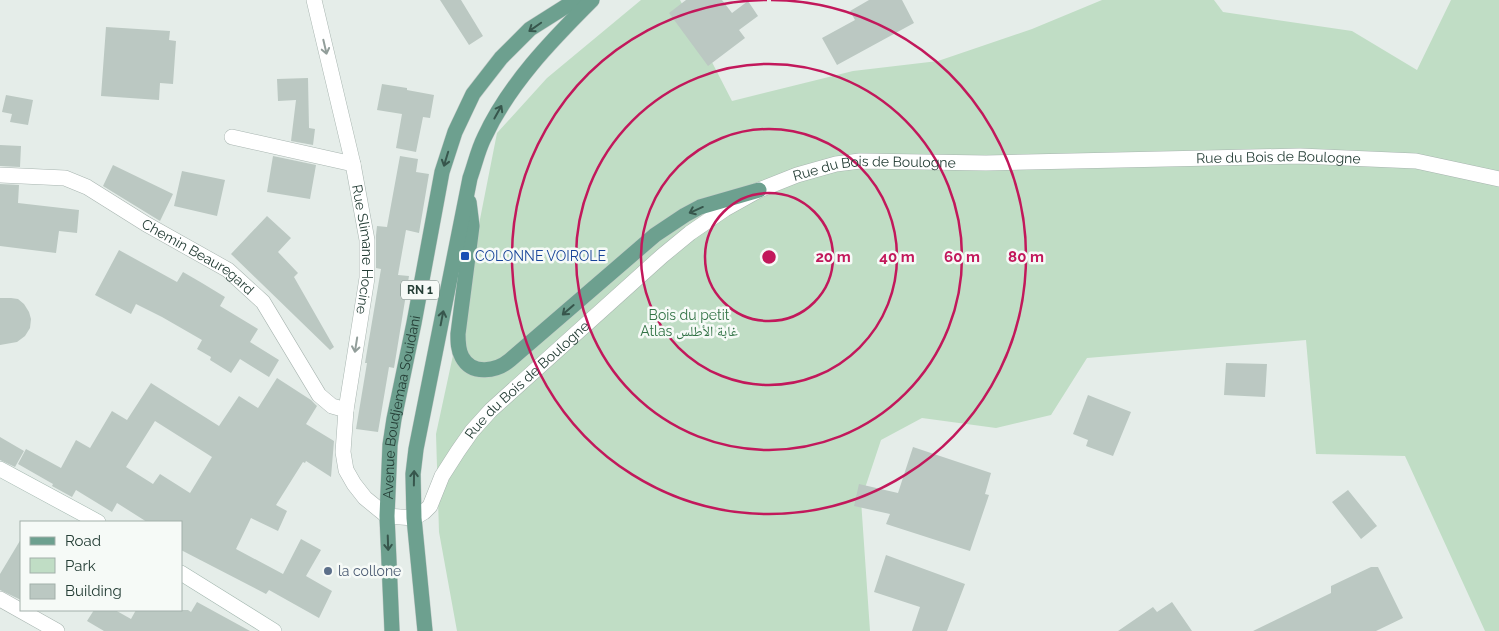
<svg xmlns="http://www.w3.org/2000/svg" width="1499" height="631" viewBox="0 0 1499 631" font-family="Raleway,'Noto Naskh Arabic',sans-serif">
  <rect width="100%" height="100%" fill="#e5ede9"/>
  <path fill="#c0ddc5" d="M641 0H680L732 101 853 71 938 61 1032 29 1102 0H1214L1223 12 1352 31 1417 70 1451 0H1499V631H1485L1405 456 1316 454 1306 340 1087 358 1051 415 996 428 922 418 881 440 861 500 870 631H457L439 532 436 434 455 346 497 133 547 78Z"/>
  <path fill="#bbc8c2" fill-rule="evenodd" d="M440 0H461L483 36 469 45Z
    M686 0H722L732 13 748 1 758 16 739 30 745 38 708 66 669 13Z
    M869 0H902L914 23 837 65 822 38 855 20 850 11Z
    M106 27 170 31 169 40 176 41 173 84 160 83 159 100 101 96Z
    M308 78 309 128 315 129 313 145 291 141 296 100 278 101 277 79Z
    M382 84 407 88V90L434 95 430 118 423 117 416 152 396 148 402 114 377 110Z
    M6 95 33 100 28 125 10 122 12 114 2 112Z
    M0 145 21 146 20 167 0 166Z
    M273 156 316 165 310 199 267 192Z
    M400 156 418 159 416 172 429 174 419 233 406 230 398 275 409 276 394 368 389 367 378 432 356 429 367 363H365L381 269 376 268V235L377 226 387 227Z
    M113 165 173 194 160 221 103 186Z
    M182 171 225 180 217 216 174 206Z
    M0 184 19 185 18 203 79 210 77 233 59 231 56 253 0 246Z
    M267 216 291 238 278 252 298 273 294 277 334 347 330 350 231 254Z
    M119 250 177 282 183 272 202 283 201 284 202 283 225 297 220 306 258 329 250 342 279 360 269 377 240 359 231 373 210 360 211 357 197 349 202 340 162 317 136 304 131 314 95 295Z
    M0 298H11L18 299 24 304 29 312 31 319 30 328 25 336 17 342 0 345Z
    M1226 363 1267 364 1265 397 1224 395Z
    M277 378 311 400 317 406 306 424 334 441 331 477 306 461 305 463 303 462 276 505 287 511 278 531 251 518 236 549 283 574 301 539 321 550 306 576 332 591 319 618 269 590 266 594 181 550V522H147L117 503 112 512 76 490 72 497 52 486 53 484 18 464 26 449 61 468 76 440 90 448 112 411 127 420 151 383 219 426 239 396 258 408ZM155 421 212 457 190 493 160 474 153 484 126 467Z
    M1088 395 1131 412 1113 456 1086 446 1088 440 1073 434Z
    M0 437 24 451 15 467 0 460Z
    M913 447 991 473 985 494 989 495 970 551 886 524 890 514 854 506 859 484 898 493Z
    M1348 490 1377 526 1361 539 1332 502Z
    M21 539V600L0 590V574Z
    M886 555 965 584 947 631H912L920 607 874 592Z
    M1371 567H1378L1403 618 1376 631H1253L1331 593V586Z
    M197 602 250 631H104L87 621 94 610H115L131 619 136 610H188L191 612Z
    M1172 602 1192 631H1118L1153 607 1157 612Z"/>
  <g fill="none" stroke-linecap="round" stroke-linejoin="round">
    <defs>
      <g id="minor">
        <path d="M232 137 353 164"/>
        <path id="s1" d="M0 175 65 178 87 187 146 224 228 270 263 302 319 395 332 406 346 410"/>
        <path d="M0 599 57 631"/>
      </g>
      <g id="tertiary">
        <path id="s2" d="M314 0 353 164 367 240V278L346 410 343 452 346 470 354 484 365 498 387 516 414 518 424 512 430 506 442 476 458 451 472 431 491 410 662 256 690 233 725 209 759 190 797 175 836 164 860 161 986 163 1300 156 1416 161 1499 179"/>
      </g>
      <path id="secondary" d="M0 469 98 522
        M181 573 274 631"/>
      <g id="primary">
        <path d="M469 202 472 226 458 334C458 342 458 350 462 357 472 376 497 371 510 360L655 235 685 215 700 207 759 190"/>
        <path id="s3" d="M392 631 387 516 390 445 394 419 414 323 442 172 455 132 473 94 501 58 530 29 576 0"/>
        <path d="M425 631 414 518 413 474 416 449 470 178C475 164 478 150 484 138 509 84 551 41 592 0"/>
      </g>
    </defs>
    <use href="#minor" stroke="#a8b5b0" stroke-width="16"/>
    <use href="#tertiary" stroke="#a8b5b0" stroke-width="16"/>
    <use href="#secondary" stroke="#a4b8b0" stroke-width="16"/>
    <use href="#primary" stroke="#c2c9c7" stroke-width="16"/>
    <use href="#minor" stroke="#fff" stroke-width="15"/>
    <use href="#tertiary" stroke="#fff" stroke-width="15"/>
    <use href="#secondary" stroke="#fff" stroke-width="15"/>
    <use href="#primary" stroke="#6da08f" stroke-width="15"/>
  </g>
  <defs><path id="oneway-shaft" d="M-6 0H5M1.5-3L5.5 0L1.5 3" fill="none" stroke-width="1.6" stroke-linecap="round" stroke-linejoin="round" transform="scale(1.25)"/></defs>
  <g stroke="#37564c">
    <use href="#oneway-shaft" transform="translate(535 27) rotate(145)"/>
    <use href="#oneway-shaft" transform="translate(498 112) rotate(-61)"/>
    <use href="#oneway-shaft" transform="translate(446 159) rotate(107)"/>
    <use href="#oneway-shaft" transform="translate(696 210) rotate(156)"/>
    <use href="#oneway-shaft" transform="translate(568 310) rotate(139)"/>
    <use href="#oneway-shaft" transform="translate(442 318) rotate(-79)"/>
    <use href="#oneway-shaft" transform="translate(414 478) rotate(-89)"/>
    <use href="#oneway-shaft" transform="translate(388 543) rotate(88)"/>
  </g>
  <g stroke="#929e9a">
    <use href="#oneway-shaft" transform="translate(325 47) rotate(77)"/>
    <use href="#oneway-shaft" transform="translate(356 345) rotate(99)"/>
  </g>
  <g fill="none" stroke="#c2185b" stroke-width="2.5">
    <circle cx="769" cy="257" r="64"/>
    <circle cx="769" cy="257" r="128"/>
    <circle cx="769" cy="257" r="193"/>
    <path d="M771 0A257 257 0 1 1 767 0"/>
  </g>
  <rect fill="#1a4fb4" stroke="#f6faf7" stroke-width="2" x="460" y="251" width="10" height="10" rx="2.5"/>
  <circle fill="#5c6f8a" stroke="#f6faf7" stroke-width="2" cx="328" cy="571" r="5"/>
  <g text-anchor="middle" stroke-width="5" stroke-linejoin="round" paint-order="stroke">
    <rect fill="#f6faf7" stroke="#647670" stroke-width="1" x="401" y="280.5" width="38" height="19" rx="4"/>
    <g font-size="12" font-weight="bold" fill="#253e36">
      <text x="420" y="294">RN 1</text>
    </g>
    <g font-size="14" fill="#253e36" stroke="#f6faf7">
      <text dy="5" stroke="none"><textPath href="#s2" startOffset="1574">Rue du Bois de Boulogne</textPath></text>
      <text dy="5" stroke="none"><textPath href="#s2" startOffset="1169">Rue du Bois de Boulogne</textPath></text>
      <text dy="5" stroke="none"><textPath href="#s2" startOffset="255">Rue Slimane Hocine</textPath></text>
      <text dy="5" stroke="none"><textPath href="#s1" startOffset="220">Chemin Beauregard</textPath></text>
      <text dy="5" stroke="none"><textPath href="#s2" startOffset="749">Rue du Bois de Boulogne</textPath></text>
      <text dy="5" stroke="none"><textPath href="#s3" startOffset="225">Avenue Boudjemaa Souidani</textPath></text>
    </g>
    <g font-size="14" fill="#164399" stroke="#f6faf7" text-anchor="start">
      <text x="475" y="261">COLONNE VOIROLE</text>
    </g>
    <g font-size="14" fill="#327346" stroke="#f6faf7">
      <text x="689" y="320">Bois du petit<tspan x="689" dy="16">Atlas غابة الأطلس</tspan></text>
    </g>
    <g font-size="14" fill="#4e5e75" stroke="#f6faf7" text-anchor="start">
      <text x="338" y="576">la collone</text>
    </g>
  </g>
  <circle cx="769" cy="257" r="8" fill="#c2185b" stroke="#f6faf7" stroke-width="2.5"/>
  <g font-size="15" text-anchor="middle" font-weight="bold" fill="#c2185b" stroke="#f6faf7" stroke-width="5" stroke-linejoin="round" paint-order="stroke">
    <text x="833" y="262">20 m</text>
    <text x="897" y="262">40 m</text>
    <text x="962" y="262">60 m</text>
    <text x="1026" y="262">80 m</text>
  </g>
  <rect x="20" y="521" width="162" height="90" fill="#f6faf7" stroke="#a2afaa"/>
  <rect x="30" y="537" width="25" height="8" fill="#6da08f" stroke="#a2afaa"/>
  <text x="65" y="546" font-size="15" fill="#253e36">Road</text>
  <rect x="30" y="558" width="25" height="15" fill="#c0ddc5" stroke="#a2afaa"/>
  <text x="65" y="571" font-size="15" fill="#253e36">Park</text>
  <rect x="30" y="584" width="25" height="15" fill="#bbc8c2" stroke="#a2afaa"/>
  <text x="65" y="596" font-size="15" fill="#253e36">Building</text>
</svg>
